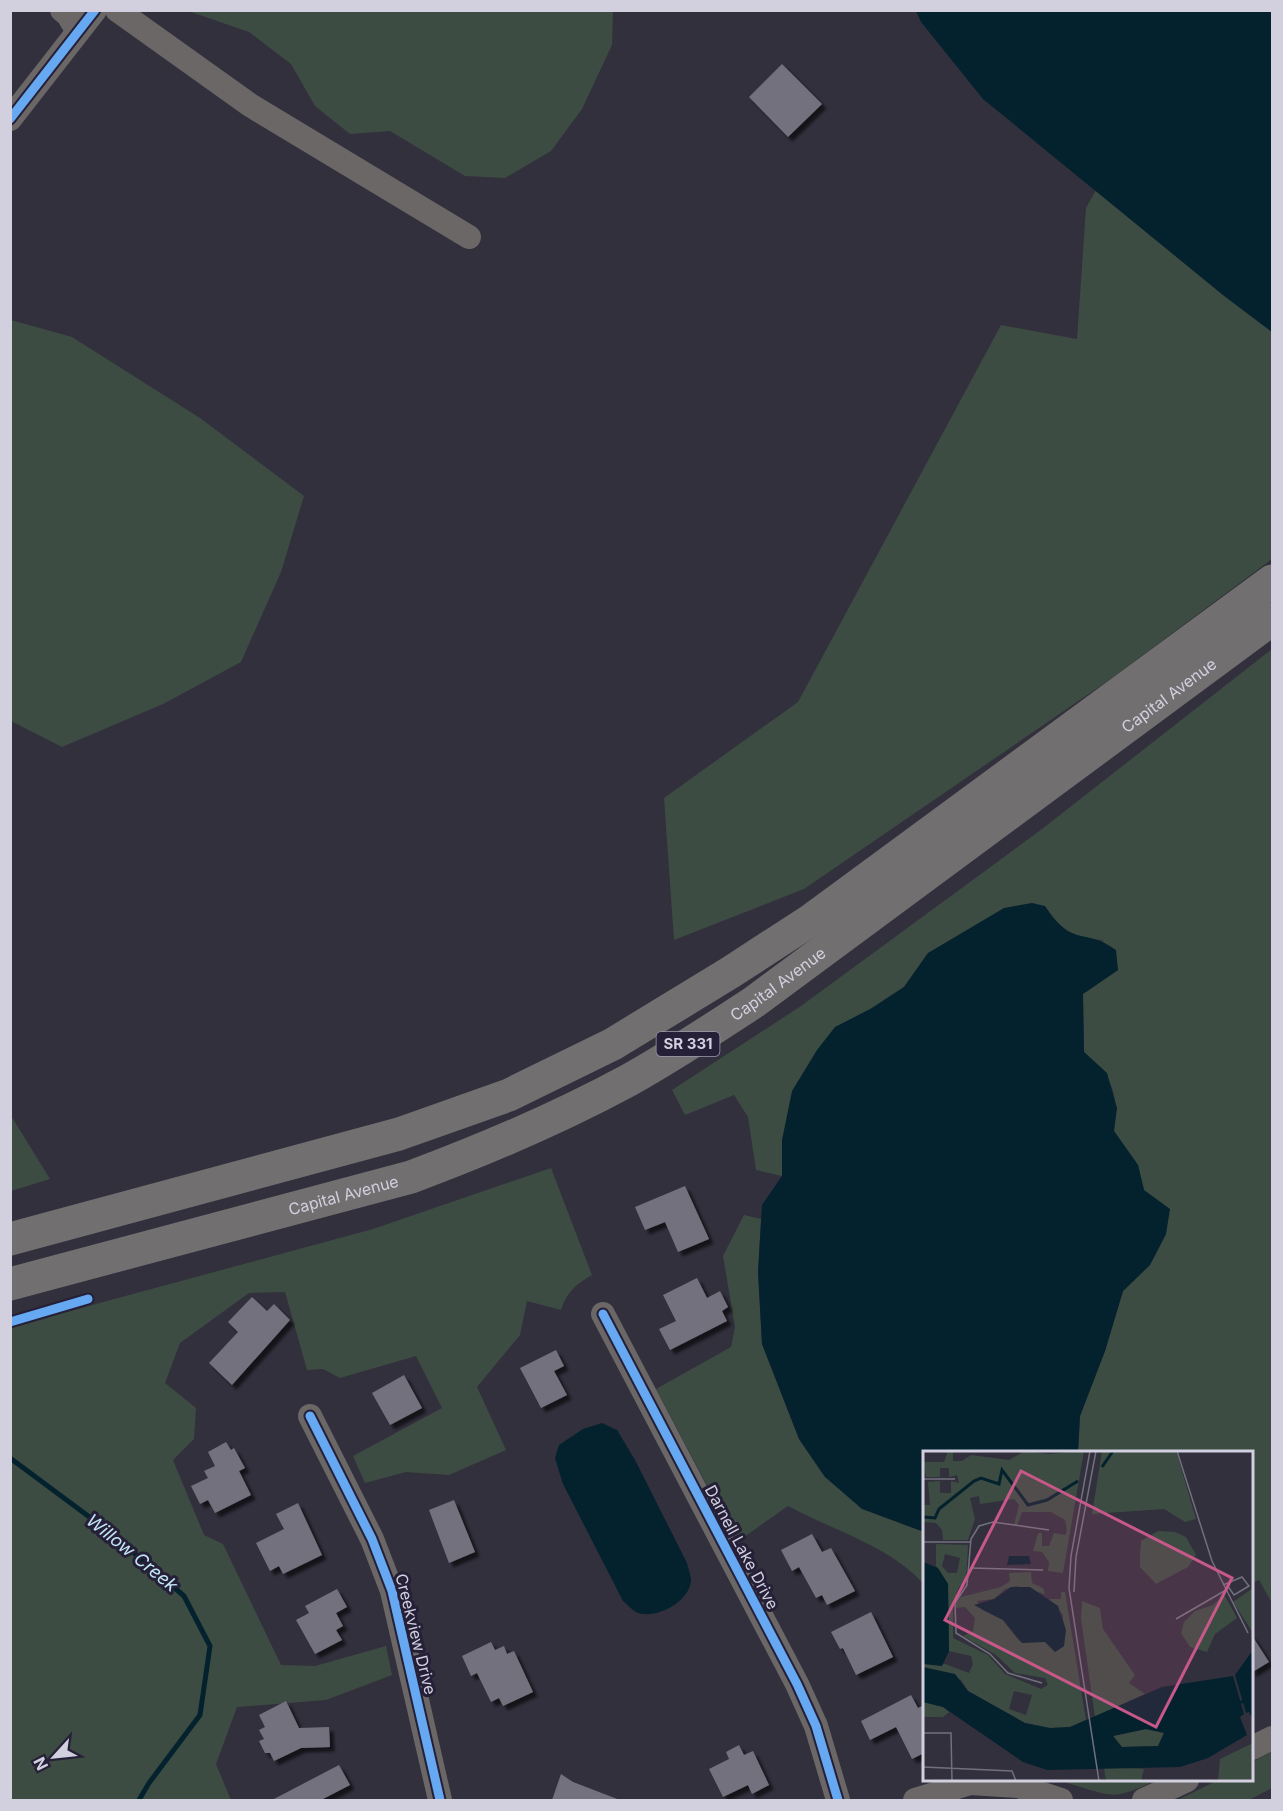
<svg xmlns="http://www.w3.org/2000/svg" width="1283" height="1811" viewBox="0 0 1283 1811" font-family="Inter,sans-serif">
  <defs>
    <filter id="shadow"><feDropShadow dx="4.5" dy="4.5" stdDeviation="1.5" flood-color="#0009"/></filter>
  </defs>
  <rect width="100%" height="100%" fill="#32303d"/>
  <path fill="#3d4c42" d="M188 11H613L612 45 582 109 551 151 505 178 465 176 390 131 350 134 315 106 291 64 249 32Z
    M1096 190 1223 295 1272 332V559L1112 678 804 889 674 940 664 798 798 702 1001 325 1077 339 1086 208Z
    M11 320 72 337 200 418 304 496 281 572 241 662 163 704 62 747 11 721Z
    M1272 649V1603L1259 1580 1252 1583V1452H1078L1080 1416 1105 1351 1123 1291 1150 1265 1166 1234 1144 1190 1138 1165 1114 1131C1119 1091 1112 1078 1084 1052L1083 994 1118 970 1102 940C1072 938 1062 932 1045 907L928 953 904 987 872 1008 782 1140V1176L756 1170 748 1117 734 1095 685 1115 672 1090 801 1006 1042 829Z
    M10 1114 50 1179 11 1191H10Z
    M551 1168 592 1275C576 1284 566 1293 561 1310L527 1301 520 1335 477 1387 506 1450 449 1475 406 1472 365 1483 353 1456 442 1408 416 1356 340 1378 323 1369 307 1370 285 1292 249 1293 180 1343 165 1383 196 1408 194 1439 173 1460 204 1535 223 1544 281 1665 315 1666 386 1646 392 1675 326 1700 237 1707 216 1764 231 1800H11V1327L373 1229Z
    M744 1215 761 1219 758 1272 762 1344 799 1439 825 1477 924 1532V1584C888 1545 834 1531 788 1506L737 1542 656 1389 731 1347 735 1327 723 1256Z
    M1272 1752V1788L1249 1800H1178L1218 1780H1252V1762Z
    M1064 1780H1156C1111 1802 1113 1796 1067 1783Z"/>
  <path fill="#04212e" d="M916 11H1272V332L1223 295 983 99 921 22Z
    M1032 903 1045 906C1073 949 1085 927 1116 950L1118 970 1083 994 1084 1052 1107 1073 1117 1108 1114 1131 1138 1165 1144 1190 1170 1209 1166 1234 1150 1265 1123 1291 1105 1351 1080 1416 1078 1452H924V1532L862 1509 825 1477 799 1439 762 1344 758 1272 762 1205 782 1176V1140L792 1091 817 1050 835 1027 872 1008 904 987 928 953 1004 908Z
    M602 1423 617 1430 635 1460 687 1563C688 1568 691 1576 691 1581 689 1602 657 1619 638 1613 633 1611 628 1605 623 1601L563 1484 555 1458 559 1445 583 1429Z"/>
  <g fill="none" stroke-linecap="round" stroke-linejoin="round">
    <path stroke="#04212e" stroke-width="5" d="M10 1458 111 1533 184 1596 210 1646 200 1715 149 1783 139 1800"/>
  </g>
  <path fill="#73717d" filter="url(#shadow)" d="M782 64 822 104 788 137 749 97Z
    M685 1186 709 1239 678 1252 665 1222 645 1230 635 1207Z
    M697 1278 707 1298 720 1291 728 1307 722 1311 727 1321 670 1350 659 1329 676 1321 663 1295Z
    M252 1297 267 1311 274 1304 290 1320 232 1385 209 1363 238 1332 228 1322Z
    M556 1350 564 1366 554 1371 567 1395 541 1408 520 1368Z
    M404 1375 422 1408 390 1425 372 1393Z
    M226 1442 231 1450 234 1448 245 1468 239 1471 251 1495 215 1513 208 1500 200 1504 191 1486 208 1478 204 1471 215 1466 208 1452Z
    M454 1500 475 1552 449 1563 429 1510Z
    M298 1503 322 1555 283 1574 279 1566 270 1571 256 1543 284 1529 276 1514Z
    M812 1534 822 1552 831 1548 855 1591 827 1605 822 1595 816 1598 799 1567 792 1571 781 1550Z
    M337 1589 347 1607 336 1613 343 1626 336 1630 342 1640 315 1654 296 1620 309 1613 305 1606Z
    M871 1612 893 1657 856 1675 843 1648 840 1649 831 1632Z
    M1251 1634 1269 1662 1251 1673Z
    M491 1642 495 1650 504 1646 507 1654 514 1651 533 1692 503 1706 499 1698 491 1702 477 1673 471 1676 462 1656Z
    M911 1695 918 1708 924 1705V1753L912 1759 896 1727 870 1740 861 1721Z
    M286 1701 299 1728 329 1727 330 1747 301 1748 274 1761 270 1753H265L259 1741 264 1739 259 1730 265 1727 259 1715Z
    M739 1745 744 1755 753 1751 769 1785 752 1794 748 1785 723 1797 709 1769 729 1759 726 1752Z
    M339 1765 350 1785 321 1800H272Z
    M561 1774 573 1782 620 1800H552Z"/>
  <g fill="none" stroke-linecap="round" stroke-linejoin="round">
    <path stroke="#6a6766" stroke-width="24" d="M62 10 68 15 78 32
      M117 10 250 105 469 237
      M10 119 95 10
      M603 1314 797 1684 816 1726 838 1800
      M310 1416 372 1539 392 1591 440 1800
      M1252 1748 1272 1738
      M915 1800 970 1783 1018 1786 1061 1800
      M1144 1800 1187 1780"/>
    <g stroke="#726f70" stroke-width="33">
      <path d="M10 1239 399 1134 509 1095 613 1044 731 972 811 920 1272 581"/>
      <path id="s1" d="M10 1284 411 1177C486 1149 559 1118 629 1080 672 1056 713 1029 754 1002L1272 619"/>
    </g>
    <defs>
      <path id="cycleway" d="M10 119 95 10
        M603 1314 797 1684 816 1726 838 1800
        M10 1322 88 1299
        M310 1416 372 1539 392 1591 440 1800"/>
    </defs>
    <use href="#cycleway" stroke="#252038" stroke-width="13"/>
    <use href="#cycleway" stroke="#66a8f1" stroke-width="9"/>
  </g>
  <g text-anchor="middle" stroke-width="6" stroke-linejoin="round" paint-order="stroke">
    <rect fill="#252038" stroke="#9e9aad" stroke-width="1.5" x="656.5" y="1032" width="63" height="24" rx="4.5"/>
    <g font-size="15" font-weight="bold" fill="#d2cfdf">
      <text x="688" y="1049">SR 331</text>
    </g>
    <g font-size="16" fill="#d2cfdf" stroke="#252038">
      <text dy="6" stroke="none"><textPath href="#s1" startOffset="1317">Capital Avenue</textPath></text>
      <text dy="6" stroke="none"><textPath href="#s1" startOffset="831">Capital Avenue</textPath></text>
      <text dy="6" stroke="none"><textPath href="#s1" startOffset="345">Capital Avenue</textPath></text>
      <text transform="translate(742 1547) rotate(62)" y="6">Darnell Lake Drive</text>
      <text transform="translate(416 1634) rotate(76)" y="6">Creekview Drive</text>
    </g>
    <g font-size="18" font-style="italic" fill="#c3e7f8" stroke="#252038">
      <text transform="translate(132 1553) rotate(39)" y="6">Willow Creek</text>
    </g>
  </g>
  <g transform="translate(923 1451)">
    <rect width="330" height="330" fill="#32303d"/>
    <path d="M25 0H30V10H39L48 4 86 9 102 0 126 3 161 0 140 122 125 120 126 111 119 101 110 100 115 82H119V95H126L131 82 142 84 144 80 142 69 128 61H99L94 75 91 74 96 54 91 48 57 53 56 45 47 47 52 68 45 89H20L19 79 13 72 0 71V54H7L5 31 17 30V42H28V30L36 32 34 24 26 26V17H17V26H3L0 11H21ZM179 0H253L273 68 262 71 241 58 169 63ZM235 80 252 81 263 86 273 104 265 116 233 133 217 116V104L218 90ZM13 93 45 94 43 131 36 136 30 153V187L65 204 82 223 118 238 125 234 122 227 92 222 73 204 40 185 50 180 52 167 42 156 33 157V152L38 146 78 136 87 130 86 122 108 121 109 132 120 137 122 143 94 135 82 138 71 148 54 150 59 159 80 169 96 190 122 191 134 200 141 195 140 164 126 148H138V141H142L163 269 147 276 127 277 102 272 45 240 38 229 0 216V213H22L46 222 50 213 48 205 26 200 25 133 13 115ZM22 103 37 107 34 122H25L19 115ZM91 240 109 244 103 264 86 258ZM330 137V182L310 151ZM301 143 314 167 292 183 284 201 267 196 258 182 261 171 272 160 290 154ZM159 150 177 157 180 178 212 224 206 232 222 243 172 266 158 168ZM0 251 20 256 26 261 20 266H0ZM223 278 241 282 235 295 198 296 190 285ZM330 292V330H295L297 308ZM181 316 221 318 218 330H183Z" fill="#3d4c42" fill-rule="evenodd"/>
    <path d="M86 105H106L108 113 84 114ZM0 111 15 117 25 133 26 200 19 215 0 213ZM88 136H107L135 155 143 179 141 195 132 201 122 191 99 192 80 169 51 154 71 148ZM330 199V268L326 261 323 262 312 224ZM0 216 32 223 45 240 102 272 127 277 147 276 239 236 310 225 321 263 317 266 324 284 285 307 257 316 124 319 100 311 20 256 0 251ZM223 278 241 282 235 295 199 296 190 285Z" fill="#04212e" fill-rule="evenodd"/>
    <path fill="none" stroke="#04212e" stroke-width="3" d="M179 16 190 0M0 66 12 67 16 58 51 30 58 27 76 33 79 19 105 54 124 49 155 30M313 254 330 245"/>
    <path fill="none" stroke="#72707e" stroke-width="1.5" d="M167 0 148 105 146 137 176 330M254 0 289 110 325 182M0 28H32M0 91H48M47 117 120 119M300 134 319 126 326 135 311 144 304 134M151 141 153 106 173 0M253 168 303 139M119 232 85 222 67 203 33 182 32 152 44 134 48 88 56 75 70 71 126 79M0 282H28L29 330M0 316 89 320 93 330"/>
    <path fill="#c85889" fill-opacity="0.15" stroke="#c85889" stroke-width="3" d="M98 20 309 127 233 276 22 169Z"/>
    <rect width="330" height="330" fill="none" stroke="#d2cfdf" stroke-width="3"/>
  </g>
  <rect width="1283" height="1811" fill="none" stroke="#d2cfdf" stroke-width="24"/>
  <g transform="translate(54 1757) rotate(243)" stroke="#252038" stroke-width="4.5" paint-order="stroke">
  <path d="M0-4.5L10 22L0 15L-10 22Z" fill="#d2cfdf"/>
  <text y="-9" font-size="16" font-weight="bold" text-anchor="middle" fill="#d2cfdf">N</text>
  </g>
</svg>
